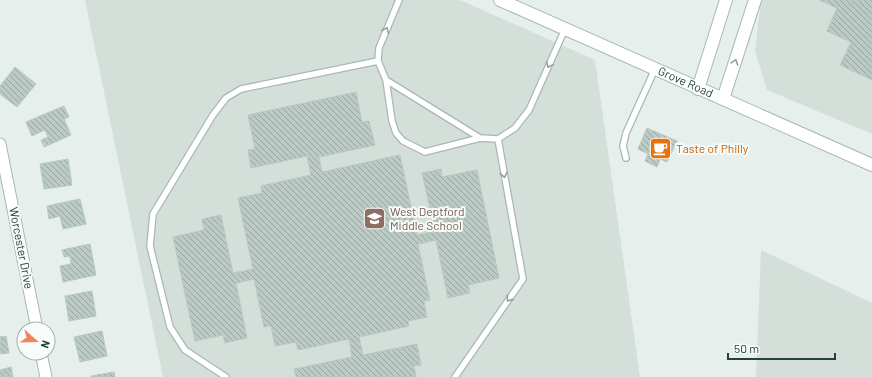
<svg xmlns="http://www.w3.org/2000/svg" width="872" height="377" viewBox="0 0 872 377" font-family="Barlow,sans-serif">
  <defs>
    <pattern id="building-back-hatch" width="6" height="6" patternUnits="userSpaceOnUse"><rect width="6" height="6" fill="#bbcac4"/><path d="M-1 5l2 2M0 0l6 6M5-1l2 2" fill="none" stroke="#98a6a0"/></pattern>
  </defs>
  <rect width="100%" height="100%" fill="#e6efeb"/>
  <path fill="#d4dfda" d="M85 0H460L595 60 640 377H163Z
    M761 0H872V134L767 90 755 51Z
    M761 250 872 303V377H756Z"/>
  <path fill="url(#building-back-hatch)" stroke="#b8c9c2" d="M819 0H872V80L840 65 851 42 827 31 837 8Z
    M15 67 36 84 17 107 0 94V86Z
    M356 92 362 122 369 121 375 145 319 157 322 172 400 155 417 235 435 231 422 173 441 169 442 177 477 170 499 278 468 285 470 293 448 298 436 240 418 244 430 300 424 301 427 317 408 321 409 326 359 337 363 355 417 344 421 365 414 366 416 377H296L294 369 352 357 349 339 298 350 296 342 275 346 271 326 264 327 254 279 236 283 247 338 225 343 223 335 195 341 173 237 204 230 202 219 221 215 233 273 253 269 238 198 262 193 261 186 311 175 307 156 251 168 248 150 255 149 248 115Z
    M64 106 69 117 64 119 71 135 44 147 41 140 48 137 45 130 32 136 26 122Z
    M647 128 677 141 667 162 660 159 657 167 645 161 648 154 638 149Z
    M68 159 72 185 44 189 40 164Z
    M80 199 86 224 63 229 60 216 49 219 47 206Z
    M90 244 96 275 63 282 60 266 71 264 70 256 64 257 62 250Z
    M92 291 96 316 69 321 65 296Z
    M102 331 107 356 80 362 74 337Z
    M6 336 9 353 0 354V337Z
    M11 367 13 377H0V370Z
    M114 372 115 377H91V376Z"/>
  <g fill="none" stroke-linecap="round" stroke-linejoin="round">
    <defs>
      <path id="lane" d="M378 61 379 48 399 0
        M386 80 392 121 396 133 403 141 425 152 480 138
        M626 158 623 146 626 133 655 69
        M226 377 185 350 170 327 150 246 153 214 213 115 226 98 241 89 378 61 386 80 480 138 498 139
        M455 377 523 279 498 139 515 128 529 110 565 29"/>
      <path id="street" d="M0 144 37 329
        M41 353 46 377"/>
      <g id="secondary">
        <path id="s1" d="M500 0 872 165"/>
        <path d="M698 89 726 0"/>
        <path d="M723 99 755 0"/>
      </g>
    </defs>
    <use href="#lane" stroke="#a8b8b2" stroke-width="8"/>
    <use href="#street" stroke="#a8b8b2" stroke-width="13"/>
    <use href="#secondary" stroke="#a4bbb3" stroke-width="14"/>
    <use href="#lane" stroke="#fff" stroke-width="5.5"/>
    <use href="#street" stroke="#fff" stroke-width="11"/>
    <use href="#secondary" stroke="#fff" stroke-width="12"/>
  </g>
  <defs><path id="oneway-chevron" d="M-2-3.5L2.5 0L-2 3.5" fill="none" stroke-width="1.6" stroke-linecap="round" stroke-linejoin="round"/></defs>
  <g stroke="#92a09c">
    <use href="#oneway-chevron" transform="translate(386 30) rotate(-68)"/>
    <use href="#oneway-chevron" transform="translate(735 62) rotate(-72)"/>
    <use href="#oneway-chevron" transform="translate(549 65) rotate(114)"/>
    <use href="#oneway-chevron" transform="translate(504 175) rotate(80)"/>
    <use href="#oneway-chevron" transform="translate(509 299) rotate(125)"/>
  </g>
  <defs>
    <symbol id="cafe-square" viewBox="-11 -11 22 22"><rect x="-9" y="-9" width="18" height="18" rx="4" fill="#e8710a" stroke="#f7fbf9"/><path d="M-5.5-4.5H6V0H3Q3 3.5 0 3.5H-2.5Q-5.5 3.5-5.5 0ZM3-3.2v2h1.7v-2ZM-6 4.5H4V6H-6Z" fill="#fff"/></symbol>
    <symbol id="school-square" viewBox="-11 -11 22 22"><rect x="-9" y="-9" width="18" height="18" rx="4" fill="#8d6e63" stroke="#f7fbf9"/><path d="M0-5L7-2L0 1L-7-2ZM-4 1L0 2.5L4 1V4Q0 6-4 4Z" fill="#fff"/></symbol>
  </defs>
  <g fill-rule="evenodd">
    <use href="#cafe-square" x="648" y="136" width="25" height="25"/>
    <use href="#school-square" x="362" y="206" width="25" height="25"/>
  </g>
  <g text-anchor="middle" stroke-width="4" stroke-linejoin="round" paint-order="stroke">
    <g font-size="12" fill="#24423a" stroke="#f7fbf9">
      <text dy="4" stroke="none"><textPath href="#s1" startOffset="203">Grove Road</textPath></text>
      <text transform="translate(21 248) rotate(79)" y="4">Worcester Drive</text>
    </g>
    <g font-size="12" fill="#c56008" stroke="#f7fbf9" text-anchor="start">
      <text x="676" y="153">Taste of Philly</text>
    </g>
    <g font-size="12" fill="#785e54" stroke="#f7fbf9" text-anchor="start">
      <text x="390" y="216">West Deptford<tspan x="390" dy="14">Middle School</tspan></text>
    </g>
  </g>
  <g transform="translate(36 341) rotate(110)"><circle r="19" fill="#f7fbf9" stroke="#a3b1ad"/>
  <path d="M0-3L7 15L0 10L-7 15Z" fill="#f4845f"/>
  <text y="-6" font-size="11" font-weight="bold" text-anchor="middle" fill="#24423a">N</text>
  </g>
  <path d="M728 353v6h107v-6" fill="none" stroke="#24423a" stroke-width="2"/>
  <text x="734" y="353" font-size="12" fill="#24423a" stroke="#f7fbf9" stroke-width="3" paint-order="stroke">50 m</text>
</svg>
